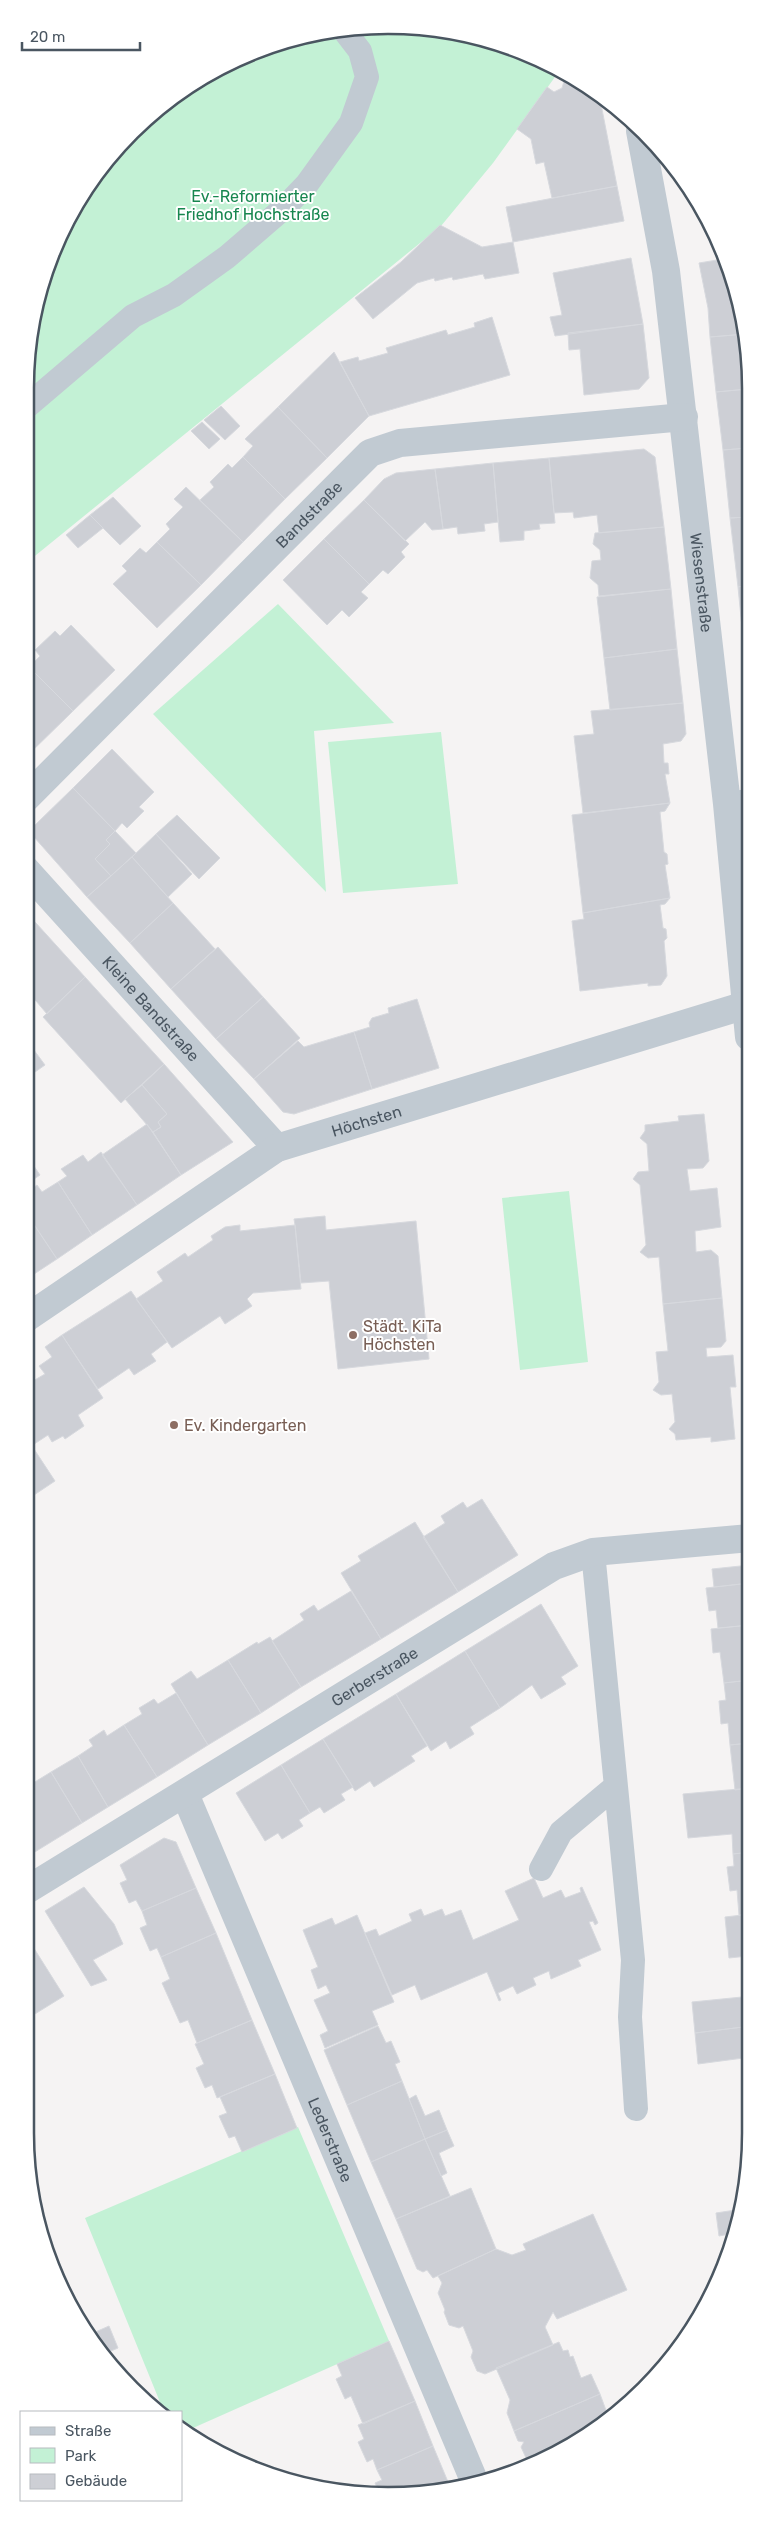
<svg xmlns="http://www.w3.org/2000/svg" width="776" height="2521" viewBox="0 0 776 2521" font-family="Rubik,sans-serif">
  <rect width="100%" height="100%" fill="#f5f3f3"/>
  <path fill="#c3f1d5" d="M388 25 459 32 560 70 493 163 441 226 25 564C25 483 19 399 32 319 34 305 40 292 44 279 75 175 151 98 248 53 292 33 341 30 388 25Z
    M278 604 394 723 314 731 326 892 153 714Z
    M441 732 458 884 343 893 328 742Z
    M569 1191 588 1362 520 1370 502 1198Z
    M298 2127 389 2341 184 2432 181 2430V2412H164L85 2218Z"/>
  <path fill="#cdcfd5" stroke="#d7d9de" d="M556 69 567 73 563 77 555 70Z
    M573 76 600 99 617 186 552 198 544 162 536 164 531 139 517 129 547 87 554 92 562 88 565 78Z
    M617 186 624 221 513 242 506 207Z
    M440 225 482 247 513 242 519 273 485 279 483 274 453 280 452 277 435 281 434 278 417 283 373 319 355 298 401 262Z
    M631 258 643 324 555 336 550 317 562 315 553 273Z
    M723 259 746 334 710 337 708 308 699 263Z
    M492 317 510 375 369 416 340 362 358 357 359 361 388 353 386 348 446 330 448 335 475 327 474 323Z
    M643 324 649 378 639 389 584 395 580 349 569 350 568 333Z
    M746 334 748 341V389L716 392 710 337Z
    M334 352 369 416 327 458 278 407Z
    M748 389V448L723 450 716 392Z
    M221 406 240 426 225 440 204 420Z
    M278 407 327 458 285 499 243 457 253 446 245 439Z
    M202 422 220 439 209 449 191 431Z
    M748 448V517L730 518 723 450Z
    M644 449 655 457 664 527 599 533 597 515 574 518 573 512 554 513 549 458Z
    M243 457 285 499 243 542 200 500 214 487 210 482 228 464 232 468Z
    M549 458 555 523 539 524 540 529 524 531V540L500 542 493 463Z
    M493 463 498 522 484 524 485 531 458 534 457 527 443 529 435 469Z
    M435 469 443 529 432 530 425 522 405 541 364 500 384 479 396 473Z
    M186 487 243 542 201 585 157 542 170 529 166 524 183 507 174 499Z
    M113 497 141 526 120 545 90 515Z
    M364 500 409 544 401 552 405 557 388 574 383 570 369 584 324 539Z
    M90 515 103 528 78 548 66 535Z
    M748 517V585L738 587 730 518Z
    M664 527 671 589 599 596 598 585 590 578 592 561 601 560 600 550 593 544 595 533Z
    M324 539 369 584 361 592 368 598 349 617 342 610 327 625 283 580Z
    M157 542 201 585 157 628 113 584 127 571 122 566 140 548 146 553Z
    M748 585V657L745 658 738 587Z
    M671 589 677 649 604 658 597 597Z
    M71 625 115 670 73 711 29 667 40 656 35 650 55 631 60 636Z
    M677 649 683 703 610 710 604 658Z
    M29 667 73 711 26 757 25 671Z
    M683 703 686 734 681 741 663 744 664 763H668L669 774H665L670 803 583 813 574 736 594 734 591 711Z
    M112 749 154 792 139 807 144 811 127 828 122 823 115 831 73 788Z
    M73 788 115 831 106 840 110 844 95 859 111 876 87 897 34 837V826Z
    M670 803 665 811 660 812 664 852 667 854 668 864 665 865 670 898 583 913 572 815Z
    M177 815 220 858 199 879 156 834Z
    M115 831 136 853 111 876 95 859 110 844 106 840Z
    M156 834 192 874 168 897 132 857Z
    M132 857 173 903 130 943 87 897Z
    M670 898 665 904 660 905 663 928 666 929 667 938 664 941 667 976 661 985 648 986V983L580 991 572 921 584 919 583 913Z
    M173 903 215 949 171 989 130 943Z
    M26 912 85 977 47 1014 25 988Z
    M218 947 263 997 216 1039 171 989Z
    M85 977 164 1064 121 1103 43 1017Z
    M263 997 300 1038 254 1079 216 1039Z
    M417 999 439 1068 372 1089 354 1032 370 1027 369 1023 372 1018 389 1013 388 1008Z
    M354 1032 372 1089 294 1114 283 1112 254 1079 298 1041 304 1047Z
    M25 1038 45 1065 25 1079Z
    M164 1064 233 1142 181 1175 153 1132 161 1127 158 1122 167 1114 142 1085Z
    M142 1085 167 1114 158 1122 161 1127 153 1132 125 1099Z
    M704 1114 709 1161 703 1168 687 1169 690 1191 717 1188 721 1227 695 1231 696 1252 711 1250 718 1256 722 1298 663 1304 659 1257 648 1258 640 1252 646 1245 640 1185 633 1179 638 1172 649 1171 647 1144 640 1138 645 1131V1125L679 1121 678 1116Z
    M147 1124 181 1175 137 1205 102 1155Z
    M101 1152 137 1205 92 1235 58 1182 67 1176 61 1169 83 1155 88 1162Z
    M25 1153 40 1175 25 1185Z
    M58 1182 92 1235 57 1259 25 1211V1194L37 1185 42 1192Z
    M25 1211 57 1259 25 1280Z
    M325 1216 326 1230 416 1221 429 1359 338 1369 329 1281 301 1283 295 1225 294 1219Z
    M240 1225V1231L295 1225 301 1289 253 1293 247 1299 252 1306 225 1324 220 1316 172 1348 136 1299 163 1281 157 1272 185 1253 188 1257 213 1240 211 1236 225 1227Z
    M131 1291 167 1342 151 1354 156 1361 134 1375 129 1368 98 1389 62 1335Z
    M722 1298 726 1341 721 1347 706 1348 707 1357 733 1355 736 1387H730L735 1439 711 1442V1437L676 1440 675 1434 669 1429 675 1422 672 1394 661 1395 653 1390 659 1382 656 1352 668 1351 663 1304Z
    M62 1335 103 1398 78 1415 84 1426 65 1439 63 1436 52 1442 48 1435 25 1450V1378L28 1376 33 1381 45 1374 39 1366 52 1357 45 1347Z
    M32 1446 55 1481 25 1501V1450Z
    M482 1499 518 1555 458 1592 423 1537 445 1523 441 1516 463 1502 467 1508Z
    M415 1522 458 1592 381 1639 341 1573 361 1561 358 1556Z
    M750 1565V1583L714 1587 712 1569Z
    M750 1583V1625L718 1628 716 1610 709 1611 706 1588Z
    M351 1591 381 1639 301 1687 272 1641 304 1620 300 1614 314 1605 318 1611Z
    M541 1604 578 1666 561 1677 566 1684 541 1699 532 1685 500 1708 465 1651Z
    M750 1625V1680L724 1683 720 1652 713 1653 711 1629Z
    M270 1637 301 1687 261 1713 228 1660 257 1642 258 1644Z
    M465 1651 500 1708 470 1727 474 1734 450 1749 446 1741 431 1751 396 1694Z
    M228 1660 261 1713 208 1745 171 1684 191 1671 197 1679Z
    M750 1680V1743L730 1745 728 1723 721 1724 719 1701 726 1700 724 1683Z
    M176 1693 208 1745 157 1777 124 1725 142 1714 139 1708 154 1699 158 1704Z
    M396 1694 427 1746 411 1756 415 1761 374 1787 370 1781 355 1791 323 1739Z
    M124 1725 157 1777 108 1807 78 1756 93 1746 89 1740 104 1730 107 1736Z
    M323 1739 353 1787 341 1794 345 1800 324 1813 320 1807 310 1813 281 1765Z
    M750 1743V1788L735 1790 730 1745Z
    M78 1756 108 1807 82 1823 51 1772Z
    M281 1765 310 1813 299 1820 303 1826 282 1839 278 1833 265 1841 236 1793Z
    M51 1772 82 1823 25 1858V1788Z
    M750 1788 751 1852 733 1854 732 1834 688 1838 683 1794Z
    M164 1838 176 1842 196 1888 142 1911 136 1900 129 1903 120 1883 127 1880 120 1865Z
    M751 1852V1914L739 1915 737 1890 730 1891 727 1867 734 1866 733 1854Z
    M534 1878 543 1898 561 1890 565 1898 581 1892 580 1888 582 1887 598 1923 595 1925 593 1921 589 1922 601 1950 578 1960 581 1966 551 1979 549 1971 533 1978 536 1985 517 1994 513 1986 498 1993 501 2000 499 2001 487 1972 421 2000 415 1985 392 1995 365 1933 376 1929 379 1936 412 1921 409 1914 421 1909 424 1916 442 1909 445 1916 461 1910 473 1940 519 1920 505 1891Z
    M84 1887 114 1924 123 1944 93 1960 107 1980 91 1986 45 1911Z
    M196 1888 216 1933 161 1957 157 1948 150 1951 140 1928 147 1925 142 1911Z
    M751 1914V1971H749L748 1956 729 1958 725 1917Z
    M357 1915 394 2002 372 2011 378 2025 325 2048 320 2035 328 2031 314 2000 330 1993 326 1985 318 1989 311 1970 318 1967 303 1930 332 1918 335 1925Z
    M216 1933 252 2020 197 2043 188 2020 180 2023 162 1983 170 1979 161 1957Z
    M25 1934 64 1996 30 2017 25 2010Z
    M742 1997 751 1999V2026L695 2033 692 2002Z
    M252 2020 275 2074 217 2098 212 2085 205 2088 196 2068 204 2064 195 2044Z
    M378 2026 386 2043 391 2041 400 2062 395 2064 402 2081 347 2105 324 2050Z
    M751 2026V2057L698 2064 695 2033Z
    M275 2074 297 2128 242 2152 235 2136 229 2138 219 2116 227 2113 220 2097Z
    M402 2081 425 2139 371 2162 347 2105Z
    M416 2095 425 2116 439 2110 447 2130 425 2139 409 2099Z
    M447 2130 454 2146 439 2153 447 2173 441 2176 425 2139Z
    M425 2139 450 2196 396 2219 371 2162Z
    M471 2188 496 2249 433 2278 427 2270 423 2272 417 2269 396 2219Z
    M742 2209 735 2233 719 2236 716 2213Z
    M593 2214 627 2290 557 2319 553 2312 545 2327 553 2345 485 2374 477 2371 471 2357 473 2351 463 2326 459 2328 449 2325 444 2312 445 2310 438 2293 442 2283 438 2276 496 2249 512 2255 526 2250 523 2244Z
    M109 2326 118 2348 104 2354 91 2334Z
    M389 2341 415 2401 363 2424 351 2396 345 2399 336 2379 342 2376 337 2364Z
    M559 2342 563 2351 568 2350 570 2357 573 2356 581 2378 591 2374 600 2394 514 2431 507 2413 510 2400 496 2368Z
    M600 2394 607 2413 605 2414 608 2421 549 2458 524 2468 527 2460 521 2447 524 2442 518 2441 514 2431Z
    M415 2401 433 2446 377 2470 373 2459 367 2462 358 2442 364 2439 358 2425Z
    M433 2446 451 2489 412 2495 380 2494 375 2483 382 2480 377 2470Z"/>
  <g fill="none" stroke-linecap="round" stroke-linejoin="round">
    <path stroke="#c1cad2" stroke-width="24" d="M25 408 133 316 174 295 227 257 285 207 307 184 351 123 367 77 360 51 343 29
      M727 804 749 801
      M593 1552 633 1960 630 2017 636 2109
      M541 1869 561 1832 616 1786"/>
    <g stroke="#c1cad2" stroke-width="28">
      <path id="s1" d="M640 131 666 271 727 804 749 1037"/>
      <path id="s2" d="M25 799 370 453 400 443 684 417"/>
      <path id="s3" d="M25 869 277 1148"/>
      <path id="s4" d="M25 1319 277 1148 746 1005"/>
      <path id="s5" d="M185 1794 476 2485"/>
      <path id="s6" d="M25 1891 554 1566 593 1552 750 1538"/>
    </g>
  </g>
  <g fill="#8d6e63" stroke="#fff" stroke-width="2">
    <circle cx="353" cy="1335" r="5"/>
    <circle cx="174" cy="1425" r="5"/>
  </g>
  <g text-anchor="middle" stroke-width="4" stroke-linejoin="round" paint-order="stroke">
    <g font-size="16" fill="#17864f" stroke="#fff">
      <text x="253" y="202">Ev.-Reformierter<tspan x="253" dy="18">Friedhof Hochstraße</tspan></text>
    </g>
    <g font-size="16" fill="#4a5661" stroke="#fff">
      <text dy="6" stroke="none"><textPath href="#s2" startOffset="402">Bandstraße</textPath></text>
      <text dy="6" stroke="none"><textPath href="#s1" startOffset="456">Wiesenstraße</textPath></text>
      <text dy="6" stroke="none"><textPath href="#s3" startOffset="188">Kleine Bandstraße</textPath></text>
      <text dy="6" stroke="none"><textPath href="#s4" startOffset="398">Höchsten</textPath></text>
      <text dy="6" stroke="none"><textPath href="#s6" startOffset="410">Gerberstraße</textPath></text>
      <text dy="6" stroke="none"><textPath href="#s5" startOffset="375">Lederstraße</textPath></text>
    </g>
    <g font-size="16" fill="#785e54" stroke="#fff" text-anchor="start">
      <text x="363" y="1332">Städt. KiTa<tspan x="363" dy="18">Höchsten</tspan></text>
      <text x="184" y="1431">Ev. Kindergarten</text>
    </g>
  </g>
  <path d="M0 0H776V2521H0ZM388 34H388A354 354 0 0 1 742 388V2133A354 354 0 0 1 388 2487H388A354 354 0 0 1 34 2133V388A354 354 0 0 1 388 34Z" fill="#fff" fill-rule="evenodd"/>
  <path fill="none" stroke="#4a5661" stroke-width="2.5" d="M388 34H388A354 354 0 0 1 742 388V2133A354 354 0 0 1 388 2487H388A354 354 0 0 1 34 2133V388A354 354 0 0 1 388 34Z"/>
  <rect x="20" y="2411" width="162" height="90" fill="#ffffff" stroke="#b7bbc0"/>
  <rect x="30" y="2427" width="25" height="8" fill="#c1cad2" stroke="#b7bbc0"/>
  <text x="65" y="2436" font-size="15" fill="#4a5661">Straße</text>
  <rect x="30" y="2448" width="25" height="15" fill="#c3f1d5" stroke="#b7bbc0"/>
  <text x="65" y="2461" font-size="15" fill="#4a5661">Park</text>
  <rect x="30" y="2474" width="25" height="15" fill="#cdcfd5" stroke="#b7bbc0"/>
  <text x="65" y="2486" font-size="15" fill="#4a5661">Gebäude</text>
  <path d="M22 42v8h118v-8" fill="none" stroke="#4a5661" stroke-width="2.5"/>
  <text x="30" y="42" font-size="15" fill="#4a5661" stroke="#ffffff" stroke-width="4" paint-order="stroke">20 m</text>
</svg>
